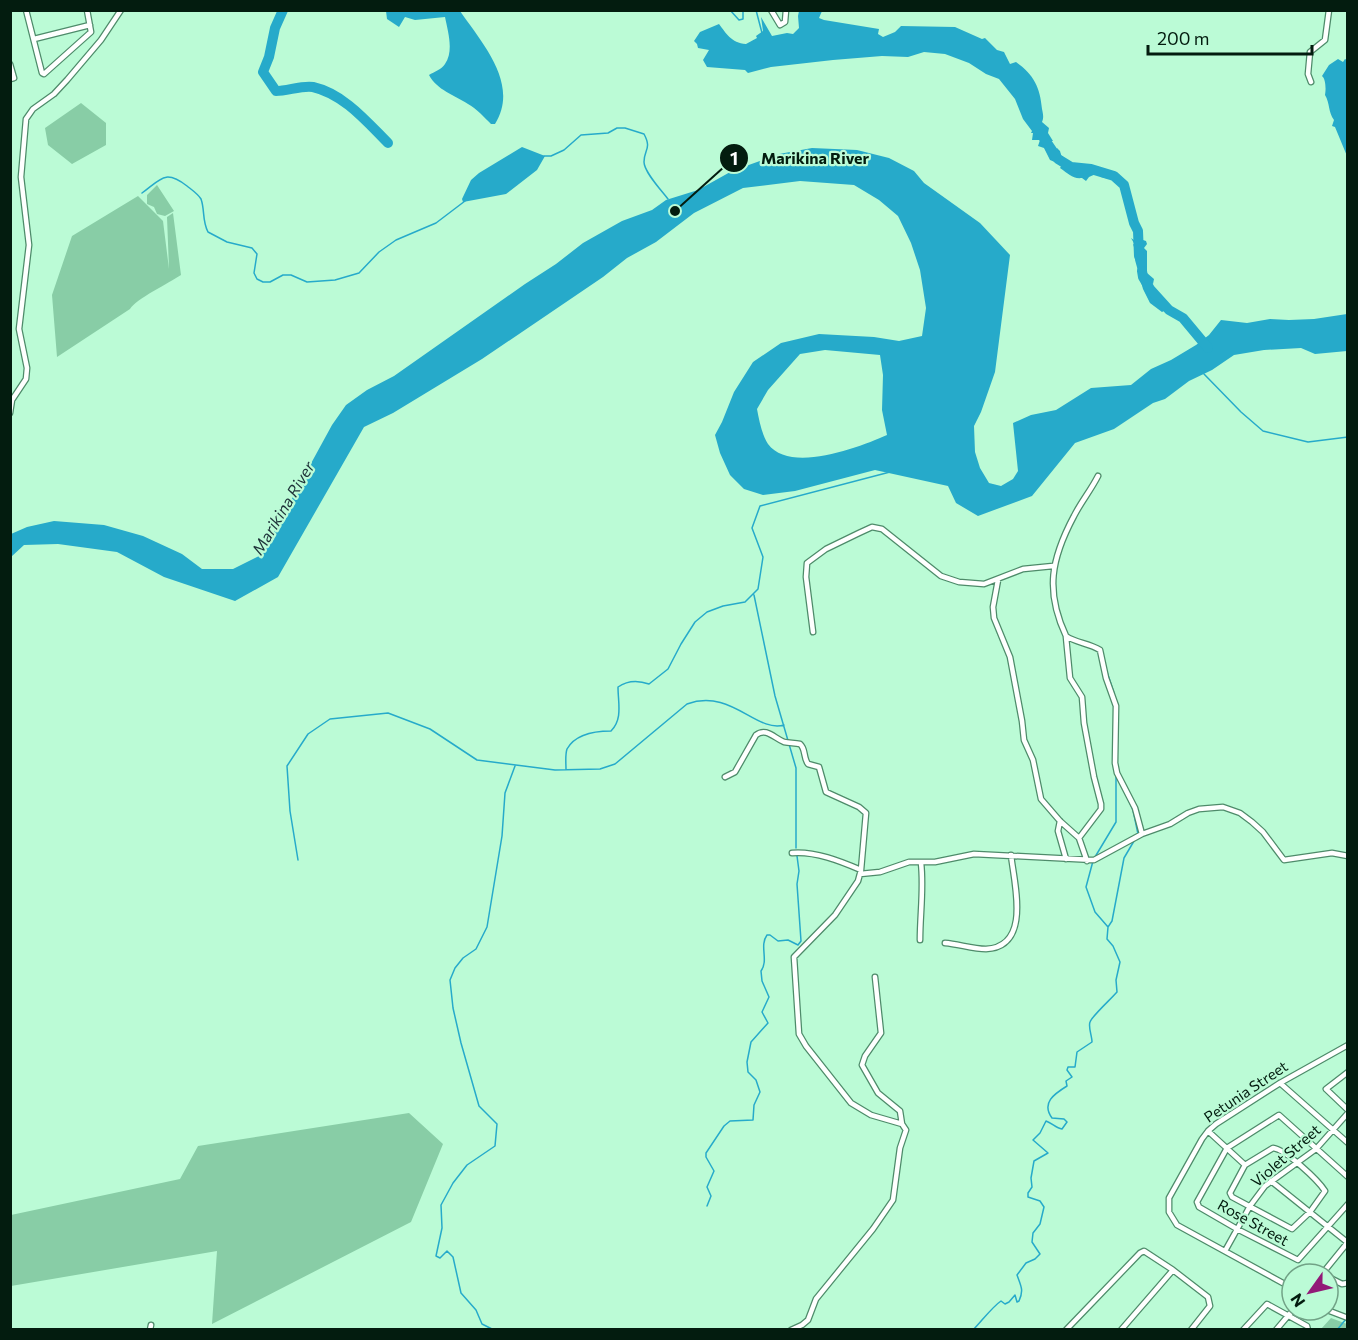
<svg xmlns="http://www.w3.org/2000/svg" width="1358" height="1340" viewBox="0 0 1358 1340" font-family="Commissioner,sans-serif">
  <rect width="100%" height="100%" fill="#bbfbd6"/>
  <path fill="#88cda6" d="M81 103 106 123V145L72 164 48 145 45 128Z
    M157 185 174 211 165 216 157 214 154 207 147 204V195Z
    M138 196 163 221 169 269 167 217 173 213 181 275C169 283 136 299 130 309L57 357 52 295 72 236Z
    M409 1113 443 1144 411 1222 212 1324 217 1251 11 1286V1215L180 1179 198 1146Z
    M1331 1318 1347 1324V1329H1321Z"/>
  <path fill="#26aaca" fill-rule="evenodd" d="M386 11H460C482 43 520 84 495 124H491C484 117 477 109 468 104 454 95 437 90 429 75 434 72 442 69 445 64 454 51 448 32 445 17L415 20 405 17 399 27 387 19Z
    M799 11H822L819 18 824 20 879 29 878 34 883 37 895 32 901 26 955 27 982 39 985 38 997 50 1004 52 1010 64 1016 62C1034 75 1040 87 1042 109 1043 114 1044 117 1042 122L1049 128 1048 133 1053 141H1049L1048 148 1055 151 1057 148 1060 151 1064 166 1083 172 1101 168 1102 174 1109 179 1101 177 1098 173 1089 177 1086 181 1082 178C1072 179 1069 174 1060 168L1062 165 1050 160 1044 148 1038 146 1040 140H1032L1033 133H1031L1032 131 1023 119 1015 99 999 79 986 74 969 63 945 54 924 52 908 57 882 56 833 60 771 67 748 73 745 70 707 67 703 60 709 50 698 48 697 44 694 41 700 32 719 24C726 33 731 43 746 44L757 38 756 36 763 31 761 17 772 36 787 33 793 34 799 28 798 16Z
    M1338 59 1343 62 1345 59 1347 60V156L1335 127 1332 126 1334 120C1328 112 1330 103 1325 95 1326 90 1326 79 1322 76L1329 65Z
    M522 147 545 156 537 170 506 194 463 202 462 199 471 180 479 173Z
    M812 148 857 150 889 158 914 171 924 183 980 223 1010 255 995 372 981 412 974 426 975 452 980 468 989 483 1001 486 1013 479 1018 471 1013 423 1031 415 1056 410 1091 388 1131 385 1151 369 1171 360 1196 345 1209 335 1221 320 1247 323 1270 319 1289 320 1314 319 1347 314V351L1315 354 1301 348 1264 350 1234 355 1212 370 1189 381 1165 399 1153 403 1114 429 1075 443 1032 496 978 516 956 503 948 486 875 470 795 491 763 495 744 489 730 475 720 453 715 435 722 422 734 392 753 362 781 343 819 334 874 337 899 341 922 336 926 308 920 270 911 243 898 216 879 200 854 185 800 181 743 188 694 213 656 242 627 258 603 277 482 359 393 413 364 427 278 577 235 601 164 577 117 552 58 544 24 545 11 557V534L27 527 54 521 104 525 143 536 182 554 202 569H233L261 555 332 425 346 405 367 390 394 376 525 284 556 264 583 243 622 221 652 210 666 200 698 190 732 171 779 154ZM825 350 880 355 883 375 882 410 887 435C860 447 790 474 768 444 762 435 759 420 757 409L768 390 800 354Z
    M1131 238 1138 243 1143 240 1146 241 1147 244 1144 248 1147 251V273L1154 279 1153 284 1148 282 1147 285 1151 292 1155 293 1161 299 1160 302 1169 311 1176 313 1174 318 1164 311 1162 312 1150 303 1143 289 1135 260 1136 253 1133 244 1135 245Z"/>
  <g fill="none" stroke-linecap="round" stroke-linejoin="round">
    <path stroke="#26aaca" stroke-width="1.5" d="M730 10 739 20 743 19V10
      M756 10 762 33
      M544 156H551L564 150 581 135 608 133 617 128H625L644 134C652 149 644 149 644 162 644 172 662 191 668 199
      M142 193C161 179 165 169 187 186 192 190 198 194 201 199 205 210 202 221 208 232L227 242 252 248 257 254 254 273 257 279 263 282H270L283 275H291L307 282 335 280 359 273 379 252 396 240 436 223 465 201
      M1204 374 1241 412 1263 431 1308 442 1348 437
      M754 595 775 696 796 768V848
      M1106 669 1114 693
      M566 769C566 763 565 755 567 749 576 733 596 731 611 731 623 719 618 703 618 687 628 680 638 680 649 684L668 669 681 644 695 622 707 612 723 606 745 602 758 589 763 557 752 528 760 506 890 472
      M1128 799 1133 810 1138 834
      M1095 857 1116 822V775
      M298 860 290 811 287 766 308 734 330 719 388 713 430 729 477 760 555 770 600 769 615 764 687 704C731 688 756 733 784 725
      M1108 927 1112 921 1124 858 1134 841
      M707 1206 711 1196 707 1187 714 1171 706 1157V1153L724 1126 730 1121 753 1120 754 1105 760 1092 756 1080 748 1072 747 1062 751 1042 768 1023 762 1012 769 997 762 981 761 971C769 960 759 946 767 935H770L778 941 788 940 798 945 801 941 797 884 799 871 797 856
      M494 1330 482 1324 476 1310 461 1293 453 1257 447 1251 440 1258 436 1256 442 1228 441 1205 453 1183 467 1165 495 1146 497 1124 479 1106 461 1043 453 1008 450 980 455 968 463 958 476 949 487 927 502 836 505 793 515 766
      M973 1330C981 1322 992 1307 1001 1301L1005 1304 1009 1302 1015 1295 1017 1302 1019 1301C1024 1290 1021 1286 1017 1275L1026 1263 1035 1259 1040 1254 1032 1242 1033 1233 1040 1224 1044 1207 1040 1201 1028 1197V1193L1032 1187 1031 1178 1034 1161 1048 1153 1033 1140 1040 1133 1046 1121C1052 1123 1056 1128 1062 1129L1067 1122 1064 1119 1052 1118C1041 1103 1054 1094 1067 1086L1066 1081 1072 1077 1067 1070 1068 1067H1075L1077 1052 1092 1042C1092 1036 1088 1027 1090 1022 1092 1016 1112 998 1117 992L1116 980 1120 962 1113 946 1107 939 1108 927 1095 912 1086 887 1093 861
      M1337 1330 1346 1319"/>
    <path stroke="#26aaca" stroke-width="10" d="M283 10 275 28 269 57 263 72 276 91C287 91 303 85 313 87 344 94 367 122 388 143
      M1041 134 1058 159 1071 167 1091 169 1114 176 1124 185 1134 223 1138 231 1139 256
      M1142 271 1143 277 1150 289 1169 310 1183 318 1208 348"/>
    <defs>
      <path id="street" d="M26 10 42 73 44 74 91 32 87 10
        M771 10 780 25 785 22 786 10
        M34 39 90 25
        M10 64 14 78 10 79
        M1311 82 1308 74 1310 52 1325 40 1329 10
        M10 413 12 400 26 379 27 368 19 329 29 245 21 177 26 119 33 109 54 94 67 80 101 40 121 10
        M1098 476C1091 490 1081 502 1074 516 1051 559 1045 591 1066 636 1076 643 1089 643 1100 650L1106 678 1116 706 1115 763 1117 773 1135 808 1142 834
        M998 580 993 607 994 618 1010 657 1022 721 1024 740 1033 760 1041 799 1060 821 1079 838 1087 861
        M813 632 806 577 807 563 826 549 859 533 872 527 882 529 941 576 959 582 984 584 1023 569 1053 566
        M1066 637 1070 678 1082 697 1084 723 1094 777 1101 804V809L1079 838
        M725 777 735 772 756 735C766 727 774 738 784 742 790 743 795 743 800 744 806 749 803 757 808 764L819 767 826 792 859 807 866 813 861 870 858 881 835 915 794 957 799 1034 806 1046 851 1103 871 1115 902 1124 906 1130 900 1148 893 1200 873 1229 816 1299 808 1320 802 1325 791 1330
        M1060 821 1058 831 1066 859
        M792 853C815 851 840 861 861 870
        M860 874 880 872 909 862H935L974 854 1094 860 1142 834 1170 824 1188 813 1199 809 1223 807 1240 813 1252 822 1263 832 1284 860 1332 853 1348 856
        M920 940C920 914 924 888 921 863
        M945 943C958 944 973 949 986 949 1032 947 1014 883 1011 855
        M875 977 881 1033 865 1056 862 1065 878 1093 900 1111 902 1124
        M1348 1072 1326 1089 1348 1110
        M1280 1083 1348 1143
        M1208 1131 1245 1165
        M1273 1148C1285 1149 1318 1180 1325 1191L1310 1212 1292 1229 1232 1197 1230 1193 1245 1165Z
        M1348 1177 1279 1115 1227 1148 1197 1202 1199 1207 1237 1229 1298 1260 1348 1204
        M1271 1181 1347 1242
        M1225 1251 1250 1206 1265 1186 1316 1149 1348 1113
        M1322 1274 1348 1242
        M1328 1277 1342 1284 1348 1283
        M1292 1288 1177 1225 1169 1212V1198L1202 1139 1208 1131 1216 1124 1280 1083 1348 1045
        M1327 1310 1348 1318
        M150 1330 151 1325
        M1066 1330 1140 1253 1144 1251 1173 1270 1208 1297 1210 1306 1191 1330
        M1121 1330 1173 1270
        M1243 1330 1267 1304 1307 1326 1308 1330
        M1276 1330 1293 1310"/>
    </defs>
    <use href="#street" stroke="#4e8b6a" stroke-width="7"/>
    <use href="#street" stroke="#fff" stroke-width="4.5"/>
  </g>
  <g text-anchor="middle" stroke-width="4.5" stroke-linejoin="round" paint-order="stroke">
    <g font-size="15" fill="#031c0f" stroke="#bbfbd6">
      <text transform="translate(1246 1092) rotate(-34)" y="5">Petunia Street</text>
      <text transform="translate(1286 1156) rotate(-41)" y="5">Violet Street</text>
      <text transform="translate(1253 1223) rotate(29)" y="5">Rose Street</text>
    </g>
    <g font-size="16" font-style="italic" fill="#1d3138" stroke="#bbfbd6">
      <text transform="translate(283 508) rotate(-59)" y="6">Marikina River</text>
    </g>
  </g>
  <path fill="none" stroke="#031c0f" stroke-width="2" d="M675 211L734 158"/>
  <g fill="#031c0f" stroke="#bbfbd6" stroke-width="2">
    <circle cx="675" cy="211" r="6"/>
    <circle cx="734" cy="158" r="15"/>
  </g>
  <g font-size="18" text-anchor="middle" font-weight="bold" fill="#fff">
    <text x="734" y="165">1</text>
  </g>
  <g font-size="16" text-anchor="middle" font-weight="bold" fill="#031c0f" stroke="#bbfbd6" stroke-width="4.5" stroke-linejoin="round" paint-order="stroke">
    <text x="815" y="164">Marikina River</text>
  </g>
  <rect width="1358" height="1340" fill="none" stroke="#031c0f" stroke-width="24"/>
  <g transform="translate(1310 1292) rotate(236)"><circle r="28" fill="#bbfbd6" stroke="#71a286" stroke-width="1.5"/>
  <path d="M0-4.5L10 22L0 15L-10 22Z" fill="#921a77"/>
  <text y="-9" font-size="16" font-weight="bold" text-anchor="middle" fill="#031c0f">N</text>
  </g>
  <path d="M1148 45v9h164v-9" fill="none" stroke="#031c0f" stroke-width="3"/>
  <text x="1157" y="45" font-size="18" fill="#031c0f" stroke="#bbfbd6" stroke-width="4.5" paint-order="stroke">200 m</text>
</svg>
